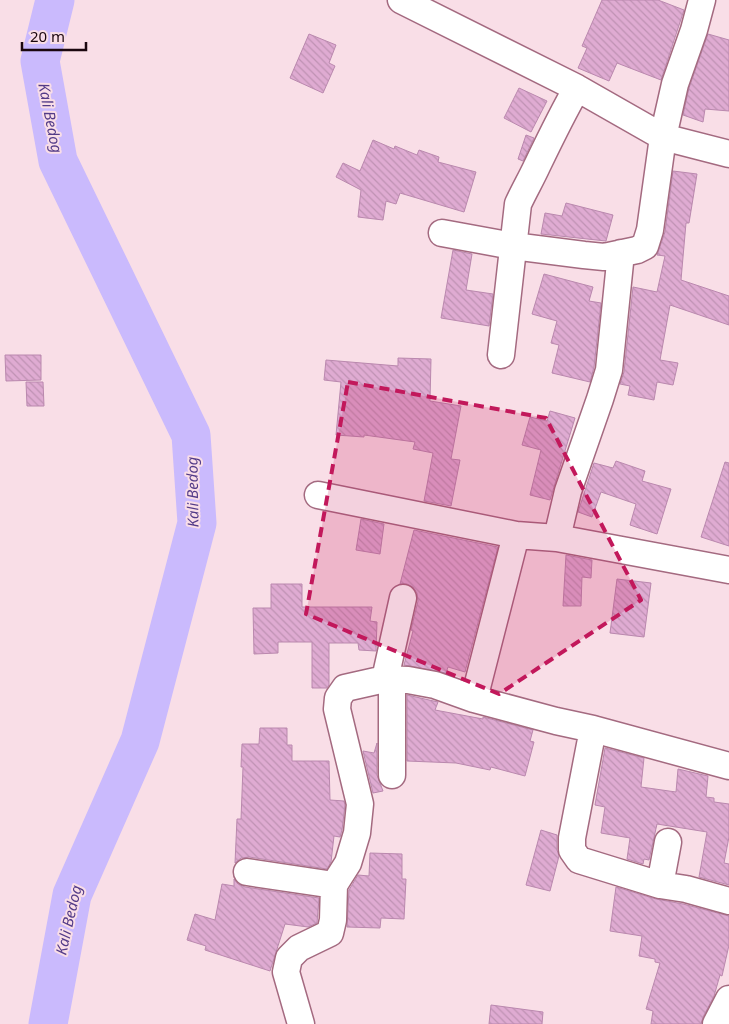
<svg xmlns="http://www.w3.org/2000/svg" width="729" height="1024" viewBox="0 0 729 1024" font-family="'Noto Sans',sans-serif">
  <defs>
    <pattern id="building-back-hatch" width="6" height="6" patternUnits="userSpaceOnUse" patternTransform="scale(1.25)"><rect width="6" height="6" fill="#dfabd2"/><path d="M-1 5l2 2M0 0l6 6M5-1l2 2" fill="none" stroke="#bf92b3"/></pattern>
  </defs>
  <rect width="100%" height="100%" fill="#f9dee7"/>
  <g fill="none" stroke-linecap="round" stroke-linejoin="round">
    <path stroke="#cabafd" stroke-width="39" d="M48 1024 72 895 140 741 197 523 191 435 58 161 40 61 55 0"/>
  </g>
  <path fill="url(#building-back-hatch)" stroke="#ba88ae" d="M602 0H658L684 10 661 80 617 63 609 81 578 68 587 48 582 46Z
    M309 34 336 45 329 63 335 66 323 93 290 78Z
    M708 34 729 40V111L705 109 703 122 683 115 689 88Z
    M519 88 547 101 531 132 504 118Z
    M526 135 534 138 523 161 518 159Z
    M373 140 394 149 395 146 417 155 419 150 439 157 438 162 476 172 464 212 400 193 396 204 386 201 383 220 358 217 361 190 336 177 343 163 360 171Z
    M673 171 697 174 689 223H686L681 280 729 296V325L670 305 660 360 678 363 673 385 657 382 654 400 628 395 630 386 620 384 624 372 633 287 657 292 665 256 657 255 665 232Z
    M566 203 613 215 606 241 541 234 545 213 562 216Z
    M453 250 472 254 466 290 493 294 489 326 441 318Z
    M544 274 593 287 589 301 601 303 594 367 590 382 552 373 559 345 551 343 557 321 532 314Z
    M5 355H41V380L6 381Z
    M398 358 431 359 430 401 461 406 451 459 460 460 451 506 424 501 433 453 413 449 415 442 364 435V437L336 435 341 382 324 380 326 360 398 366Z
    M26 382H43L44 406H27Z
    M550 411 575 418 550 500 530 495 541 450 522 445 530 417 547 421Z
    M616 461 645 471 642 481 671 489 657 534 630 525 636 504 601 492 592 517 578 512 594 463 613 468Z
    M725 462 729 463V546L701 537Z
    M361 519 384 524 380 554 356 550Z
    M414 530 498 547 465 672 448 667 446 673 404 665 413 631 411 630 418 601 417 593 413 587 407 584H400Z
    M566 555 592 560 591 578 582 577 581 606H563Z
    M617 579 651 583 644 637 610 633Z
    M271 584H302V607H372L370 621 377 622 376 651 359 650 358 643H329V685L327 688H312V642H278V653L254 654 253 608H271Z
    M407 695 438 702 435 710 483 719V717L533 730 530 741 534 742 525 776 491 767 490 770 456 763 407 761Z
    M260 728H287V745H292V761H329L330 800 344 801 345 805 342 830 340 837 334 836 331 862 327 869 249 857 241 858 235 863 237 819H241L243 767H241L242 744H259Z
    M377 743V775L383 791 373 793 363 751 374 753Z
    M605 748 644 758 641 787 676 792 678 769 708 776 706 797 714 798V802L729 804V837L724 863 729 864V885L699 877 707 832 657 824 649 860 644 859 643 864 627 859 630 838 601 833 605 807 595 805Z
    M541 830 557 835V850L559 856 550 891 526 885Z
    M370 853 402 854V879H406L404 919 381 918 380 928 347 927 349 890 358 875 369 876Z
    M234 879 238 884 245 887 319 898 317 923 308 927 285 924 270 971 205 950 206 946 187 940 195 914 215 920 222 884 234 886Z
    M616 887 656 899 683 904 729 916V945L722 976 720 975 714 996 703 1017 701 1024H651L653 1011 646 1009 660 963 655 962V959L639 956 642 936 610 931Z
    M491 1005 543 1012 542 1024H489Z"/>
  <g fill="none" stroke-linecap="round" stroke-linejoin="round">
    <defs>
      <path id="street" d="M401 0 577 88 663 137 729 154
        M442 233 513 246 584 255 604 257 637 250 645 246 650 230 663 137 675 84 694 30 702 0
        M501 355 518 204C524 191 531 179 537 166 550 139 562 114 577 88
        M318 495 516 535
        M557 538 568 491 600 399 609 370 621 253
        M385 679 408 680 435 685 474 699 556 721 593 729 572 838V850L579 860 660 885
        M392 680V775
        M474 699 516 535 557 538 729 570
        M593 729 729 766
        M668 842 660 885 686 889 729 901
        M247 872 334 885
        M301 1024 286 972 289 958 299 948 330 933 333 920 334 885 348 863 357 833 360 804 337 709 338 698 345 688 385 679 403 598
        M716 1024 729 999"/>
    </defs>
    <use href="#street" stroke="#a46a80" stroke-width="29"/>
    <use href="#street" stroke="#fff" stroke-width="26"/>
  </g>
  <path fill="#c2185b" fill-opacity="0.2" stroke="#c2185b" stroke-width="4" stroke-dasharray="10 6" stroke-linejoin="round" d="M348 382 546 418 641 600 499 694 306 614Z"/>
  <g text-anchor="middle" stroke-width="4" stroke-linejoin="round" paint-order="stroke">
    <g font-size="15" font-style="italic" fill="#533b88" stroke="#f9dee7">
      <text transform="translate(50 118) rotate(79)" y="5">Kali Bedog</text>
      <text transform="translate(193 492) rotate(-91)" y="5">Kali Bedog</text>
      <text transform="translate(69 920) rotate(-77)" y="5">Kali Bedog</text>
    </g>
  </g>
  <path d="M22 42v8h64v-8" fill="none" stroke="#1b070f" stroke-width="2.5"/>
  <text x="30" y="42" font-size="15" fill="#1b070f" stroke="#f9dee7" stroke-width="4" paint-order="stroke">20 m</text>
</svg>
